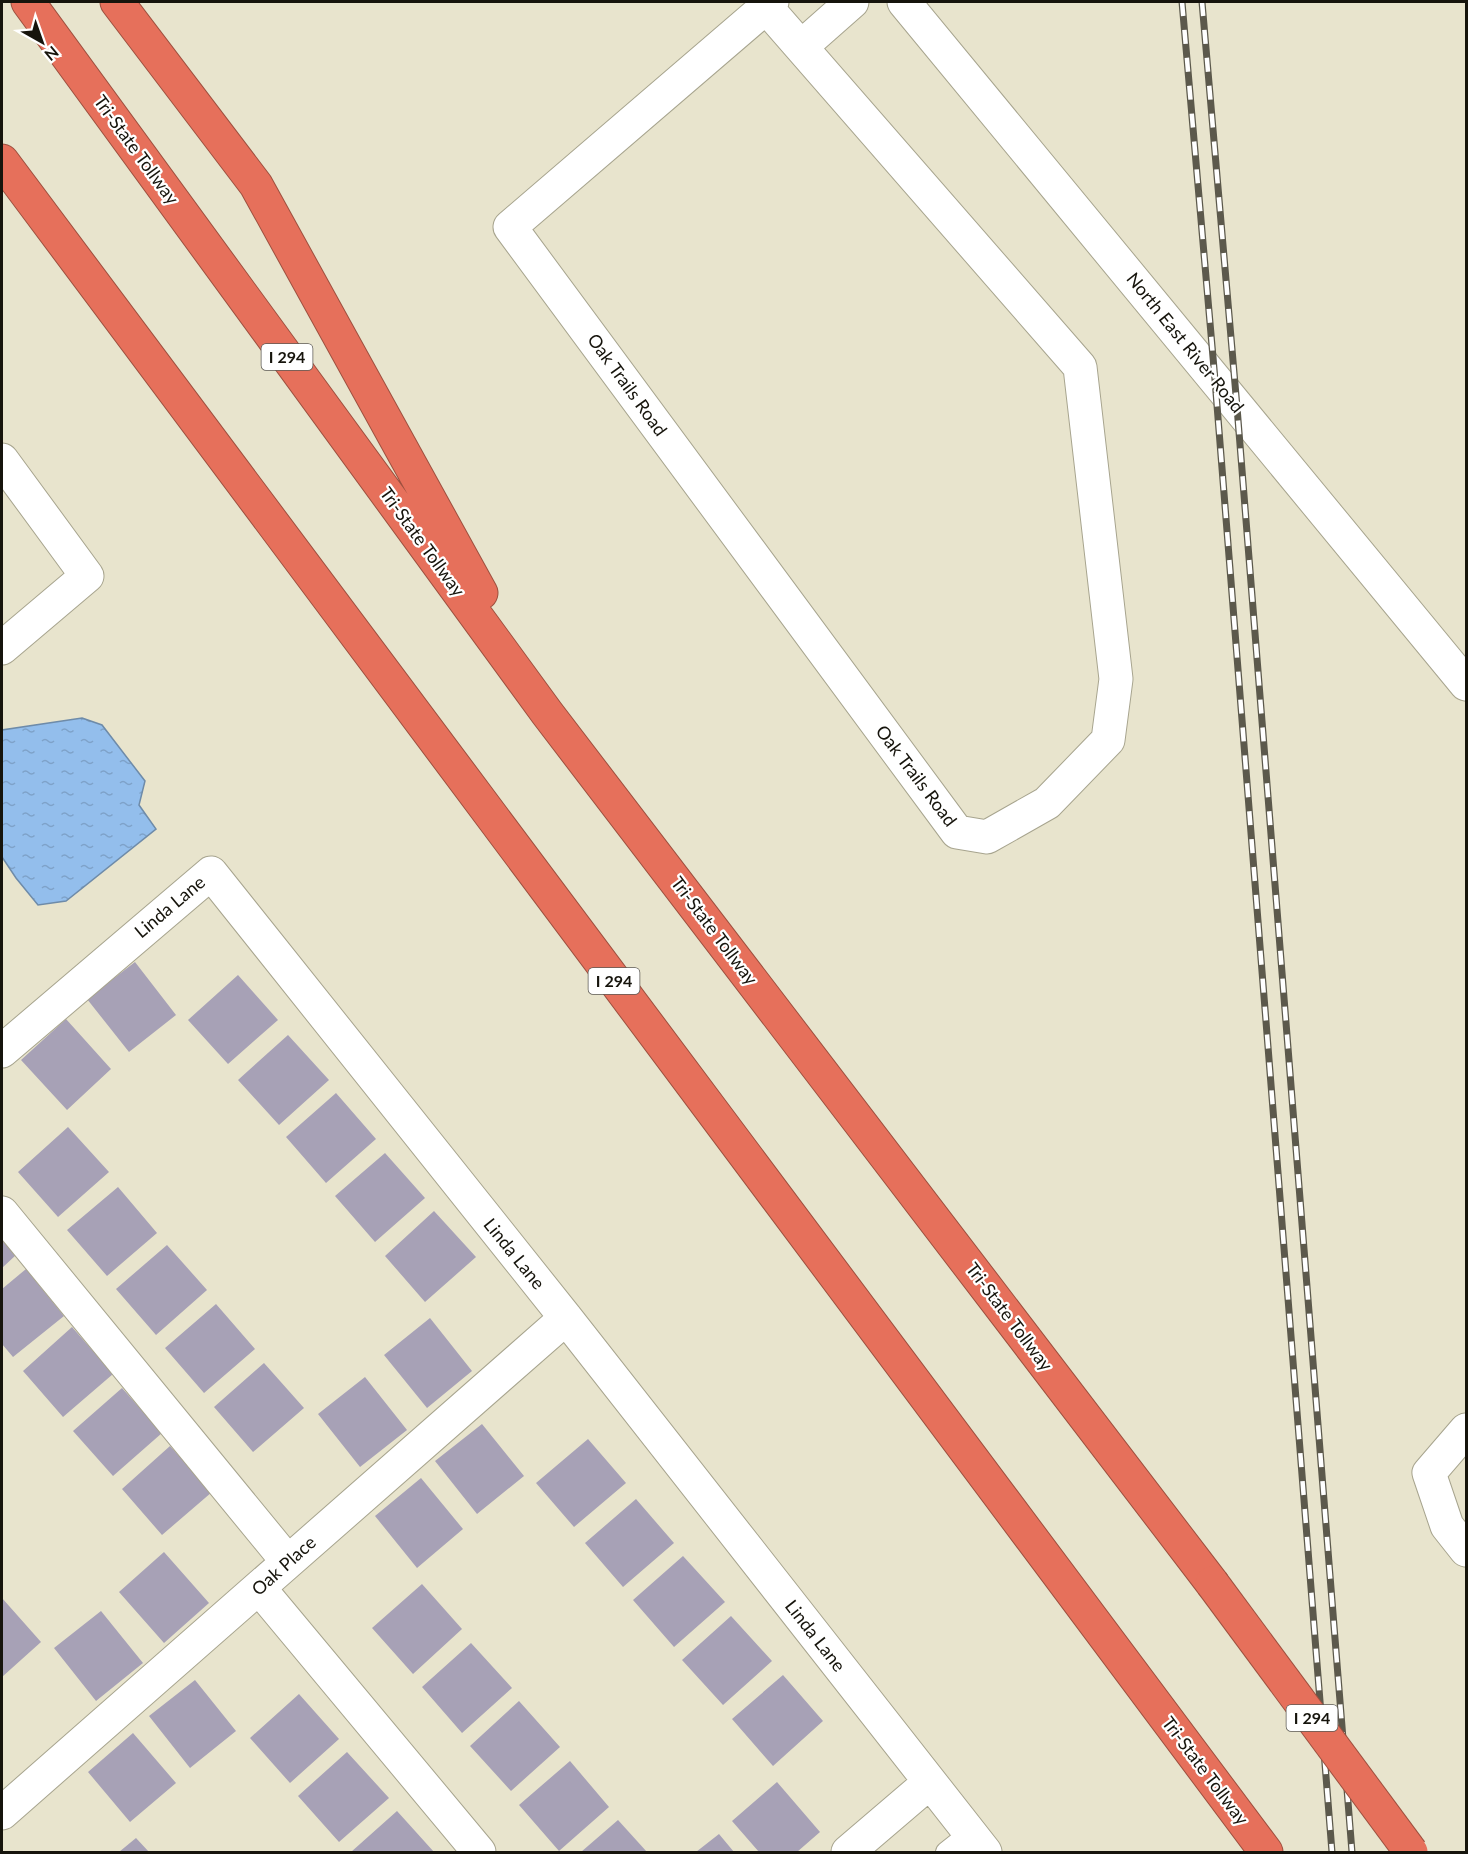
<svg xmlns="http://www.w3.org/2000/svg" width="1468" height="1854" viewBox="0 0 1468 1854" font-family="Lato,sans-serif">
  <defs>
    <pattern id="water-ripples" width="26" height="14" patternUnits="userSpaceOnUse" patternTransform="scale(1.5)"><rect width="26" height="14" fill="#93beec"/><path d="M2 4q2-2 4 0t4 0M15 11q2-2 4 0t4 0" fill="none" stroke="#7ea2c9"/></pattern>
  </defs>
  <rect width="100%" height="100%" fill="#e8e4cd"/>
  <path fill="url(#water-ripples)" stroke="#6e8ba9" stroke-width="1.5" d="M82 718 102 725 145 781 139 805 156 829 66 901 38 905 16 878 2 857V730Z"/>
  <path fill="#a7a1b6" d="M135 962 176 1015 129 1052 87 999Z
    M238 975 278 1020 228 1064 188 1020Z
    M66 1019 111 1069 67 1110 21 1060Z
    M288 1035 329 1080 279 1125 238 1080Z
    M336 1093 376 1139 326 1183 286 1137Z
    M68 1127 109 1172 58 1217 18 1172Z
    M385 1153 425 1198 375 1242 335 1196Z
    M118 1187 157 1233 107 1276 67 1230Z
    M434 1211 476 1257 425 1302 385 1256Z
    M2 1239 16 1255 2 1268Z
    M167 1245 207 1290 156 1335 116 1289Z
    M26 1269 64 1316 13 1357 2 1344V1289Z
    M216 1304 255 1349 204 1393 165 1348Z
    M430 1318 472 1371 427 1408 384 1355Z
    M72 1327 113 1374 63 1417 23 1371Z
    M264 1363 304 1408 253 1452 214 1407Z
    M365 1377 407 1430 360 1467 318 1414Z
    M122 1388 162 1433 113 1476 73 1431Z
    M482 1424 524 1476 477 1514 435 1461Z
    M588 1439 626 1483 574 1527 536 1483Z
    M170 1446 212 1492 162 1535 122 1489Z
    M421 1478 463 1529 417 1568 375 1516Z
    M636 1499 674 1543 623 1587 585 1543Z
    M164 1552 209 1603 164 1643 119 1592Z
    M683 1556 725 1602 674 1647 633 1600Z
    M422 1584 462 1629 413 1674 372 1628Z
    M2 1598 41 1642 2 1677Z
    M101 1611 143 1663 96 1701 54 1648Z
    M731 1616 772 1661 723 1705 682 1660Z
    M471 1643 512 1688 462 1733 422 1687Z
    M783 1675 823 1721 773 1766 732 1719Z
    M195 1680 236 1731 190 1768 149 1716Z
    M299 1694 339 1739 290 1783 250 1738Z
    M519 1701 560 1747 511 1791 470 1746Z
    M133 1733 176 1783 130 1822 88 1772Z
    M347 1752 389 1798 339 1842 298 1796Z
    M570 1761 609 1807 559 1851 519 1805Z
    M777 1782 820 1832 797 1852H759L732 1821Z
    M397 1811 434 1852H351Z
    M618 1820 647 1852H581Z
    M719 1834 734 1852H696Z
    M136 1838 149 1852H119Z"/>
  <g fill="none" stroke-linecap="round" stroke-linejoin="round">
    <defs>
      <path id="service" d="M946 1852 970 1833"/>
      <path id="minor" d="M766 7 1080 367 1116 679 1108 740 1047 803 987 837 957 832 510 227 772 2
        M801 47 852 2
        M2 460 87 576 2 648
        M2 1051 211 873 566 1318 985 1852
        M2 1213 288 1562
        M1466 1430 1429 1473 1447 1526 1466 1550
        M259 1588 479 1852
        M2 1813 566 1318
        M848 1852 930 1782"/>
      <path id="tertiary" d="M904 2 1466 684"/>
      <path id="motorway" d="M28 2 547 713 1212 1583
        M117 2 256 185 481 593
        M2 161 1266 1852"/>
    </defs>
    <use href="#service" stroke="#a7a48e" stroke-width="22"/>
    <use href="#minor" stroke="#a7a48e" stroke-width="35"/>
    <use href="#tertiary" stroke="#a7a48e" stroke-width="35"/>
    <use href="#motorway" stroke="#9d503f" stroke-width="35"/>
    <use href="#service" stroke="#fff" stroke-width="20"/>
    <use href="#minor" stroke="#fff" stroke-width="33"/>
    <use href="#tertiary" stroke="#fff" stroke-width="33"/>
    <use href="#motorway" stroke="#e6705b" stroke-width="33"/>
    <defs>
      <path id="rail" d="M1182 2 1215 380 1332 1852
        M1202 2 1237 407 1352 1852"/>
    </defs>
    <use href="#rail" stroke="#5c594c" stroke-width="7"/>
    <use href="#rail" stroke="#fff" stroke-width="4.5" stroke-dasharray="14" stroke-linecap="butt"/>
    <defs>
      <path id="motorway-bridge" d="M1212 1583 1411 1852"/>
    </defs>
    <use href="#motorway-bridge" stroke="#9d503f" stroke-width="35" stroke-linecap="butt"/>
    <use href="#motorway-bridge" stroke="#e6705b" stroke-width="33"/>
  </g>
  <g text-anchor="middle" stroke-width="4.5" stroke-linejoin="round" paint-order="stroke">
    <g fill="#fff" stroke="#5c5a55" stroke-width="1.5">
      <rect x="261.5" y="344" width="51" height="26" rx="4.5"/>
      <rect x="588.5" y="968" width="51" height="26" rx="4.5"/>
      <rect x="1286.5" y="1705" width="51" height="26" rx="4.5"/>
    </g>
    <g font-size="16" font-weight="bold" fill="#16140c">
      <text x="287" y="363">I 294</text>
      <text x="614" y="987">I 294</text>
      <text x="1312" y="1724">I 294</text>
    </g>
    <g font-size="18" fill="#16140c" stroke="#fff">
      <text transform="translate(136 150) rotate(54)" y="6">Tri-State Tollway</text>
      <text transform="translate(1185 343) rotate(51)" y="6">North East River Road</text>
      <text transform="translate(627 385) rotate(54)" y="6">Oak Trails Road</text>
      <text transform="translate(422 542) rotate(54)" y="6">Tri-State Tollway</text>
      <text transform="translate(916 776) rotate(53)" y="6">Oak Trails Road</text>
      <text transform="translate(170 907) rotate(-40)" y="6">Linda Lane</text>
      <text transform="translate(714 931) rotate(53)" y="6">Tri-State Tollway</text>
      <text transform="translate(514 1254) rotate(51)" y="6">Linda Lane</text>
      <text transform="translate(1009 1317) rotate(53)" y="6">Tri-State Tollway</text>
      <text transform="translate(284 1566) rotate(-42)" y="6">Oak Place</text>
      <text transform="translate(815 1636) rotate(52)" y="6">Linda Lane</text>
      <text transform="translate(1205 1771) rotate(53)" y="6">Tri-State Tollway</text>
    </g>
  </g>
  <rect width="1468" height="1854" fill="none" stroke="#16140c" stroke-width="6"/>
  <g transform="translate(42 42) rotate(140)" stroke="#ffffff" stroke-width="4.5" paint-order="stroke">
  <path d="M0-4.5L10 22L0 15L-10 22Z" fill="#16140c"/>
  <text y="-9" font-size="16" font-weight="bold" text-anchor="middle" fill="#16140c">N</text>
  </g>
</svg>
